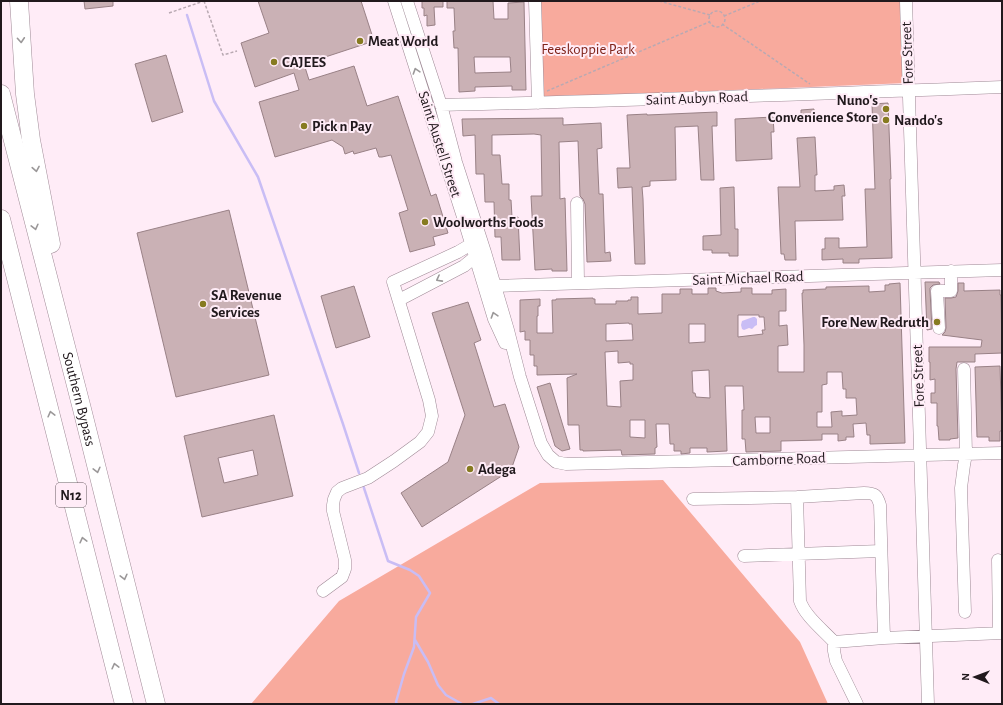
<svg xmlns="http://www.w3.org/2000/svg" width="1003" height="705" viewBox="0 0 1003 705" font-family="'Alegreya Sans',sans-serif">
  <rect width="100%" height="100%" fill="#ffecf7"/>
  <path fill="#f8aa9d" d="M539 1H905L907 83 541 98Z
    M663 480 800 642 828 704H251L339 601 540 483Z"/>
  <path fill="#c9bdf5" d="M753 317H755L757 319V325L755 326 752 329 749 328 744 330 742 329 741 325 742 321Z"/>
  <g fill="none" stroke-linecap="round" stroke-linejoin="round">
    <path stroke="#c9bdf5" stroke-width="2.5" d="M187 15 214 101 258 177 343 424 359 473
      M363 485 388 561 410 570 419 576 430 593 416 617 414 647 404 674 396 702 397 704
      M415 640 428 662 438 685 446 695 462 704
      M473 704 491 698 499 704"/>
  </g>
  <path fill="#cab1b5" stroke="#998186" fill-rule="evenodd" d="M84 1H113V6L85 9Z
    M258 1H361L374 41 304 64 309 80 354 66 367 106 398 96 431 196 436 194 448 233 433 237 435 245 410 252 399 213 408 210 391 155 382 157H379L376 148 354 154 353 151 345 154 343 147 332 140 275 157 259 102 299 90 294 73 255 87 241 43 269 33Z
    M422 1H443V7H434L435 25 427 26V15L424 16V8H422Z
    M447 1H493L494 19H508V3L524 2 526 90H512V86L475 87V91L459 92 458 48H454L453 31H455L454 8H447ZM474 57H510L511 72 475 73Z
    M166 55 183 112 152 122 135 64Z
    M888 103 891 179H890L892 258 859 259V263H843V259L822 260V249H825V238H839V248L867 247 865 189H875L872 104Z
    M814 109V121H801V110Z
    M717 112V126H712L714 180H701L698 126 675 127 676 180 650 181V186L642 187 643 199 645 264H635L632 187 618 188 617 168H630L627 115 647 114V115Z
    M773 117 774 132H771L772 159 736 161 735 119Z
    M563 118V125L601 123 602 148 597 149 599 194H603L605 253 610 252 611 261 587 262 585 204 583 199 580 196 578 141 559 142 560 199 565 198 567 271H552V269L535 270 531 196H542L541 135 534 134 492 135V155H500L502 184H509V200H511L512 217H518L520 260H502L501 237H495L494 202H485L484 174H476L475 135 463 136 462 119Z
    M815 137 817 175H815V191L834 190V186L844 185 845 196H842L843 220 795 221 796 260H785L784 254H781L778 187H800L797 138Z
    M734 187 735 229H738V256H729V253H712V250H703V236L721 235 720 188Z
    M229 210 269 375 176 397 137 233Z
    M925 282H939L940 284 933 285 930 288V291L932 329 927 330Z
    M900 283 905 443 870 444V435H867L866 423 853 424 854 437H846V440L838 441V434H822V440L781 441V451L746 452 745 439H742V410H744L743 386H725L727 451 707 452V448H690V453L681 454V451H674V444H670L669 424H656L657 447 655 448V454L622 455 621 450 583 451V450H580L579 425H568L567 378 577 374 537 375V366H534V355H530V340H525V331L520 332V300L540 299V306H538V316H537V333H553L552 300H556V299L593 298V299H595V304H616V301H628V300H631V297H638V314L662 313V294H680V289H692V294H708V288H716V291L722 293 741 292V288H752V294H772V290L786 289V311H779V326L787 325 788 345 778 346V372H804V345L802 293H803V290L826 289V287L869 286V292L885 291V285H889V284ZM738 315H759V317H764L765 330H762L763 334 738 337ZM629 323V324H632L633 340 606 341V324ZM689 324H705V342L689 343ZM618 351V363L630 362V364H633V380L620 381 621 407 607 406 605 352ZM709 370 710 398 696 397 695 393H693L692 371ZM827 372H842L843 389H846V398H856L857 415 842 416V411L831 412 832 427H817V412H822V385L827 384ZM755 417H770V433H756ZM630 420H645V438L630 437Z
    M958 283H964V291L1000 290V295H1001L1002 353 975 354V362H957L956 369 958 438 950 439V440H939L938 426H937V403H931V393H935V379L930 380V362H929V347H981L982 340 942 335 945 332 946 328 945 298H951L956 297 958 291Z
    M354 286 370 337 336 348 321 296Z
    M468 302 481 340 474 343 494 407 505 404 519 447 511 470 422 527 401 493 448 462 465 415 432 313Z
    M1000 366 1002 431H1000V441H989V437H977L975 367Z
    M550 383 570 449 562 451 555 446 537 387Z
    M274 415 293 496 202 517 184 436ZM253 450 258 475 224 483 218 458Z"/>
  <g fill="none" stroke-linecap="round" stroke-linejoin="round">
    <defs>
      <path id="minor" d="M394 1 463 217 494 319 505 343
        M407 1 441 105 456 162 485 252 508 330 520 377 541 443 548 455 556 462 566 464 731 460 1002 453
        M535 1 538 103
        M906 1 928 704
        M441 105C628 101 815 94 1002 87
        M577 203 578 283
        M494 286 1002 270
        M399 300 464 266 475 257 482 253
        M939 328 937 291H951V271
        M964 369 966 454 964 465 961 488 965 612
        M797 497 800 601C805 616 823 630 834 642V651L836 661 857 704
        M693 499 797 497 864 493C875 493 877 495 880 505L884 638
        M744 556 881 551
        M998 560 999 633
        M323 591 342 577 345 569V560L333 511V505L334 499 337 492 342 488 368 478 394 461 420 442 428 432 432 416 429 400 393 282 458 252 480 239
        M834 642 884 638 1002 633"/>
      <g id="highway">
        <path d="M19 1 25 94 31 140 51 244"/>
        <path id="s1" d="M1 94 81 405 156 704"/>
        <path d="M1 219 124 704"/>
      </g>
    </defs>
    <use href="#minor" stroke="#9f8a96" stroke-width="13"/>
    <use href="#highway" stroke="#9f8a96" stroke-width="19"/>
    <path stroke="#b9a9b2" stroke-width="1.5" stroke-dasharray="3 2" stroke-linecap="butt" d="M204 1 223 55 237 51
      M659 1 710 15
      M709 19a8 8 0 1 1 16 0a8 8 0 1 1-16 0Z
      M169 13 204 1
      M724 16 760 1
      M722 24 810 84
      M547 91 709 22"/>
    <use href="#minor" stroke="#fff" stroke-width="12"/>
    <use href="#highway" stroke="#fff" stroke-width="18"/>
  </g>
  <defs><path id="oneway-chevron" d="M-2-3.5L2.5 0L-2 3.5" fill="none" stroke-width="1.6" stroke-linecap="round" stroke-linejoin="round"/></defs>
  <g stroke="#9b9899">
    <use href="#oneway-chevron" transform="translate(21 40) rotate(86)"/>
    <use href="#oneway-chevron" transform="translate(416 71) rotate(-108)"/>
    <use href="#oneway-chevron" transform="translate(36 169) rotate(80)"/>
    <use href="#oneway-chevron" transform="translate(35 227) rotate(76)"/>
    <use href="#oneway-chevron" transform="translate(439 279) rotate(152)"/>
    <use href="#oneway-chevron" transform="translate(494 315) rotate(-108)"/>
    <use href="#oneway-chevron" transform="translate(51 414) rotate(-104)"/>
    <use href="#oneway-chevron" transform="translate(97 470) rotate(76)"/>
    <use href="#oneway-chevron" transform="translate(83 540) rotate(-104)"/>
    <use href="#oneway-chevron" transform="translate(124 577) rotate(76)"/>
    <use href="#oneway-chevron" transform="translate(115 666) rotate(-104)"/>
  </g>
  <g fill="#867b20" stroke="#ffecf7" stroke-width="1.5">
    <circle cx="360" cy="41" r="4"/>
    <circle cx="274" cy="62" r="4"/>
    <circle cx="886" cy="109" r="4"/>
    <circle cx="886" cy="120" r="4"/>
    <circle cx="304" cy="126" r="4"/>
    <circle cx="425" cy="222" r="4"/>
    <circle cx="203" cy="304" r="4"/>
    <circle cx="937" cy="322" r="4"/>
    <circle cx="470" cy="469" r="4"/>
  </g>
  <g text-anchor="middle" stroke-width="4" stroke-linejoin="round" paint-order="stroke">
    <rect fill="#ffecf7" stroke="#64585e" stroke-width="1" x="56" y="483" width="30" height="24" rx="3"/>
    <g font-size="14" font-weight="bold" fill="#21191d">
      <text x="71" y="500">N12</text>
    </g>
    <g font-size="15" font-weight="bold" fill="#21191d" stroke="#ffecf7" text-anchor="start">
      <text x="368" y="46">Meat World</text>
      <text x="282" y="67">CAJEES</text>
      <text x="878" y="105" text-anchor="end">Nuno's<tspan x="878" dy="17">Convenience Store</tspan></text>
      <text x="894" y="125">Nando's</text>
      <text x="312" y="131">Pick n Pay</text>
      <text x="433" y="227">Woolworths Foods</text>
      <text x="211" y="300">SA Revenue<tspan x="211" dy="17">Services</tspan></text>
      <text x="929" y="327" text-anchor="end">Fore New Redruth</text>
      <text x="478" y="474">Adega</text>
    </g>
    <g font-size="15" fill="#80241a" stroke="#ffecf7">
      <text x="588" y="54">Feeskoppie Park</text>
    </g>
    <g font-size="15" fill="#21191d" stroke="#ffecf7">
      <text transform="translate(907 53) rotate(-92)" y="5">Fore Street</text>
      <text transform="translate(697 98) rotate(-2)" y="5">Saint Aubyn Road</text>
      <text transform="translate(440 144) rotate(72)" y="5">Saint Austell Street</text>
      <text transform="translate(748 278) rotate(-2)" y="5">Saint Michael Road</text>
      <text transform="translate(918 376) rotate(-92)" y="5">Fore Street</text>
      <text dy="5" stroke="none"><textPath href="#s1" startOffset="315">Southern Bypass</textPath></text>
      <text transform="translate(779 459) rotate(-2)" y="5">Camborne Road</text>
    </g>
  </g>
  <rect width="1003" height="705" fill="none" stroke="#21191d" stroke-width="4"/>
  <g transform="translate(975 677) rotate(271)" stroke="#ffecf7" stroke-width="3" paint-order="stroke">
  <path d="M0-3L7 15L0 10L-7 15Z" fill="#21191d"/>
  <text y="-6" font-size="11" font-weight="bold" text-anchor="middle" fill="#21191d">N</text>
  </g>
</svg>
